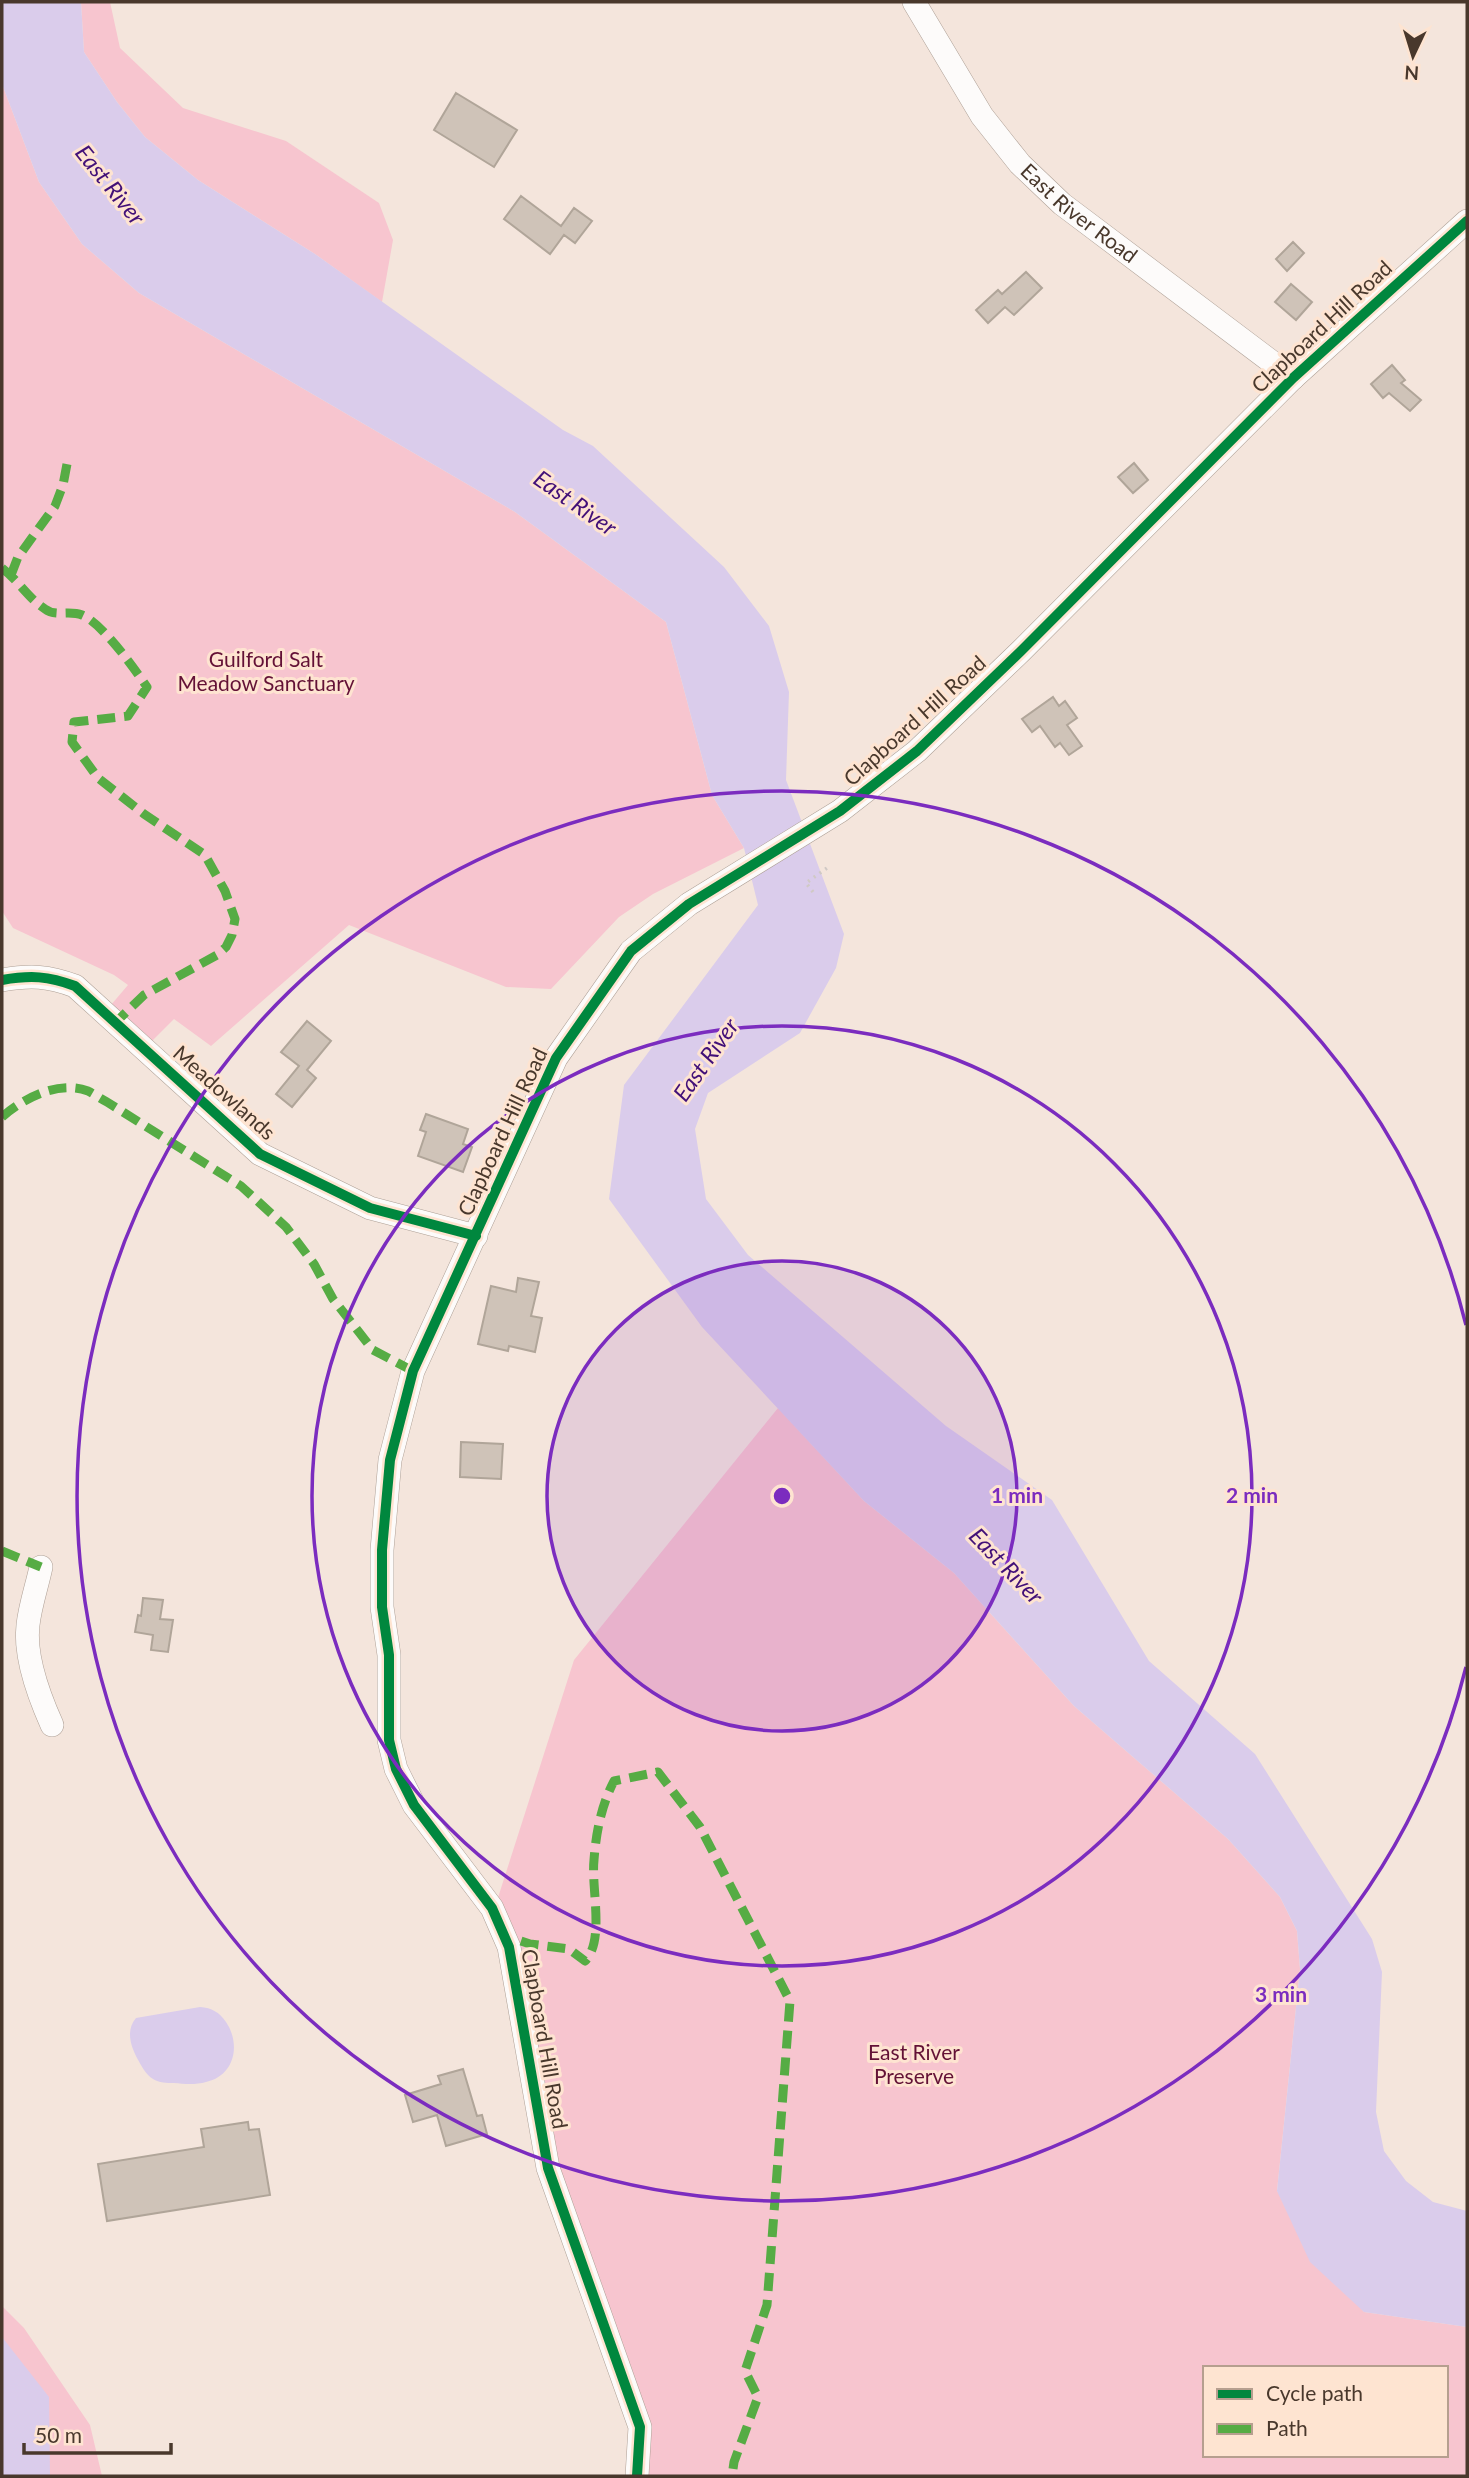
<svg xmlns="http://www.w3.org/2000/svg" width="1469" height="2478" viewBox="0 0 1469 2478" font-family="Lato,sans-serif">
  <rect width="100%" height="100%" fill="#f4e5dc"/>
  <path fill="#f7c5cf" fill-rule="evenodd" d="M81 2H110L120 48 183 108 286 141 379 203 393 240 382 302 315 254 198 180 145 137 117 102 84 52Z
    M2 84 39 182 82 244 139 293 515 512 666 622 712 795 744 848 653 894 619 917 551 989 506 987 349 925 211 1046 174 1019 145 1048 105 1012 128 985 114 975 13 928 2 911Z
    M778 1408 864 1501 954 1573 1074 1706 1228 1839 1280 1897 1297 1931 1300 1969 1277 2191 1364 2312 1467 2327V2476H637L639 2427 568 2221 495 1907 574 1660ZM1205 2368H1446V2455H1205Z
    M2 2306 24 2328 90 2425 102 2476H2Z"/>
  <path fill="#dacceb" d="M2 2H81L84 52 117 102 145 137 198 180 315 254 563 430 593 446 724 567 769 626 789 692 786 780 844 934 836 968 800 1033 708 1093 695 1129 706 1199 748 1255 946 1426 1052 1500 1149 1661 1255 1754 1372 1939 1382 1972 1376 2112 1384 2151 1406 2181 1433 2202 1467 2211V2327L1364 2312 1310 2262 1277 2191 1300 1969 1297 1931 1280 1897 1228 1839 1074 1706 954 1573 864 1501 702 1327 609 1199 624 1085 758 905 744 848 712 795 666 622 515 512 139 293 82 244 39 182 2 84Z
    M200 2007C212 2008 219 2012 226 2022 241 2044 235 2076 206 2082 196 2085 184 2084 174 2083 167 2083 159 2083 153 2079 146 2075 141 2065 137 2058 130 2044 126 2030 136 2018Z
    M2 2337 49 2397 50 2476H2Z"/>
  <path fill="#cfc3b8" stroke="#b0a599" stroke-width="2" d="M456 93 517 130 494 167 434 130Z
    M521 196 561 226 574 208 592 221 575 243 564 235 550 254 504 219Z
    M1293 242 1304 253 1287 271 1276 259Z
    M1026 272 1042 288 1014 315 1005 307 988 323 976 310 998 290 1002 294Z
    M1291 284 1312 302 1296 320 1275 302Z
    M1392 365 1405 380 1401 383 1421 400 1410 411 1389 393 1383 398 1371 384Z
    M1134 463 1148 480 1133 493 1118 477Z
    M1053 697 1059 706 1065 701 1077 718 1067 725 1082 746 1069 755 1060 743 1055 747 1040 726 1032 732 1022 719Z
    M307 1021 331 1041 307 1070 316 1078 292 1107 276 1094 299 1066 281 1052Z
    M426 1114 468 1129 463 1144 472 1147 463 1172 418 1156 426 1132 420 1130Z
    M518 1278 539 1282 531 1316 542 1318 535 1352 509 1346 508 1351 478 1344 491 1286 516 1292Z
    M461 1442 503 1444 501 1479 460 1477Z
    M143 1598 163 1600 160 1619 173 1620 168 1652 151 1650 153 1635 135 1632 138 1615 141 1616Z
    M463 2069 477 2116 482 2115 487 2134 446 2146 437 2115 413 2122 405 2095 441 2084 438 2076Z
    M248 2122 249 2130 259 2129 270 2195 107 2221 98 2164 204 2147 201 2129Z"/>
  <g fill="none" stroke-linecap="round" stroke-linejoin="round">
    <defs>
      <g id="minor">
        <path id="s1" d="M914 2 982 116 1020 164 1062 204 1293 378"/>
        <path d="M2 980C31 975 48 976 75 986L260 1154 370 1208 476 1236"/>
        <path d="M41 1567C37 1586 30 1606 28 1625 24 1657 39 1696 52 1725"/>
        <path d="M637 2476 640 2427 548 2168 509 1947 492 1908 414 1805 396 1769 389 1740V1655L382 1607V1550L390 1460 413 1371 556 1058 631 951 689 904 840 811 917 751 1021 651 1293 378 1467 221"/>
      </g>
    </defs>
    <use href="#minor" stroke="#aea096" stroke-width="24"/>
    <path stroke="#d0c9c5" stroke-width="3.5" stroke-dasharray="2 5" stroke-linecap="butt" d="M813 892 806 883 827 868"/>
    <use href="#minor" stroke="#fdfbfa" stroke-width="23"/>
    <path stroke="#56ac44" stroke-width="9" stroke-dasharray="18 9" stroke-linecap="butt" d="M2 568C18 580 28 598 45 609 55 617 70 610 82 615 102 623 134 668 147 687L128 716 74 722 72 742 98 778 144 814 205 855 225 891 235 919 232 935 226 947 217 955 144 995 116 1022
      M11 575 18 557 55 506 63 485 67 464
      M2 1117C24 1098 58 1080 88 1091 94 1094 101 1099 107 1102L241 1186 286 1227 314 1264 333 1299 373 1350 413 1371
      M2 1551 41 1567
      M521 1941 530 1944 569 1949 585 1961C605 1941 591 1888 594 1860 596 1833 601 1806 614 1781L658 1772 700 1827 790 2001 767 2305 745 2371 758 2397 734 2462 732 2476"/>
    <defs>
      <path id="cycleway" d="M2 980C31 975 48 976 75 986L260 1154 370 1208 476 1236
        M637 2476 640 2427 548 2168 509 1947 492 1908 414 1805 396 1769 389 1740V1655L382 1607V1550L390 1460 413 1371 556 1058 631 951 689 904 840 811 917 751 1021 651 1293 378 1467 221"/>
    </defs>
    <use href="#cycleway" stroke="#fee4d1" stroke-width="15"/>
    <use href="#cycleway" stroke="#00873e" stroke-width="10"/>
  </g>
  <circle cx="782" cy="1496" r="235" fill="#7b2cbf" fill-opacity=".12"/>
  <g fill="none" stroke="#7b2cbf" stroke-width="3.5">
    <circle cx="782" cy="1496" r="235"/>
    <circle cx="782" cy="1496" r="470"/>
    <path d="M1466 1667A705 705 0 1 1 1466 1325"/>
  </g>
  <g text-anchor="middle" stroke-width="6" stroke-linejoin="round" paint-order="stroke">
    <g font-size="21" fill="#49382c" stroke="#fee4d1">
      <text dy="7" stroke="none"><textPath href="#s1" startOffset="271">East River Road</textPath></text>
      <text transform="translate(1322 327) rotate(-43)" y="7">Clapboard Hill Road</text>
      <text transform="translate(915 721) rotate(-42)" y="7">Clapboard Hill Road</text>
      <text transform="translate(224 1093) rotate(42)" y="7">Meadowlands</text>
      <text transform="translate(503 1132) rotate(-65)" y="7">Clapboard Hill Road</text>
      <text transform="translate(544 2039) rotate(80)" y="7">Clapboard Hill Road</text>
    </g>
    <g font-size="21" fill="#631136" stroke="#fee4d1">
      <text x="266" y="667">Guilford Salt<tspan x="266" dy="24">Meadow Sanctuary</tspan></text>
      <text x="914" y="2060">East River<tspan x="914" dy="24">Preserve</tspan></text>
    </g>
    <g font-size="23" font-style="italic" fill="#421078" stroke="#fee4d1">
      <text transform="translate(110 185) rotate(51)" y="8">East River</text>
      <text transform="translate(575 503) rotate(35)" y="8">East River</text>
      <text transform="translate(706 1060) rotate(-55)" y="8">East River</text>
      <text transform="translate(1006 1566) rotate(46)" y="8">East River</text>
    </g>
  </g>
  <circle cx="782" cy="1496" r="10" fill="#7b2cbf" stroke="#fee4d1" stroke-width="3.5"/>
  <g font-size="21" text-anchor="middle" font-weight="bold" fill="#7b2cbf" stroke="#fee4d1" stroke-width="6" stroke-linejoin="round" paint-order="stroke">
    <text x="1017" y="1503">1 min</text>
    <text x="1252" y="1503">2 min</text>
    <text x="1281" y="2002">3 min</text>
  </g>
  <rect width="1469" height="2478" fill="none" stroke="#49382c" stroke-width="7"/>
  <rect x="1203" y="2366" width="245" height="91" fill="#fee4d1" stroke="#b69f8f" stroke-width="2"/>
  <rect x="1217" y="2389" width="35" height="10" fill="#00873e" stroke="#b69f8f" stroke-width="2"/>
  <text x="1266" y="2401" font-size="21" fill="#49382c">Cycle path</text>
  <rect x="1217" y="2424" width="35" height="10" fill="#56ac44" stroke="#b69f8f" stroke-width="2"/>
  <text x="1266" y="2436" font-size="21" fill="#49382c">Path</text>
  <g transform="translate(1413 56) rotate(184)" stroke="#fee4d1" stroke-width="5" paint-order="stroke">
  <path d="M0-5L12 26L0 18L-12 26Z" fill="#49382c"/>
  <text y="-10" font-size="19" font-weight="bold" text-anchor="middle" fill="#49382c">N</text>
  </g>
  <path d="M24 2443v10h147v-10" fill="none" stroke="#49382c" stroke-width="3.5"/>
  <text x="35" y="2443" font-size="21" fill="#49382c" stroke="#fee4d1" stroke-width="5" paint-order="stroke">50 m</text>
</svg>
